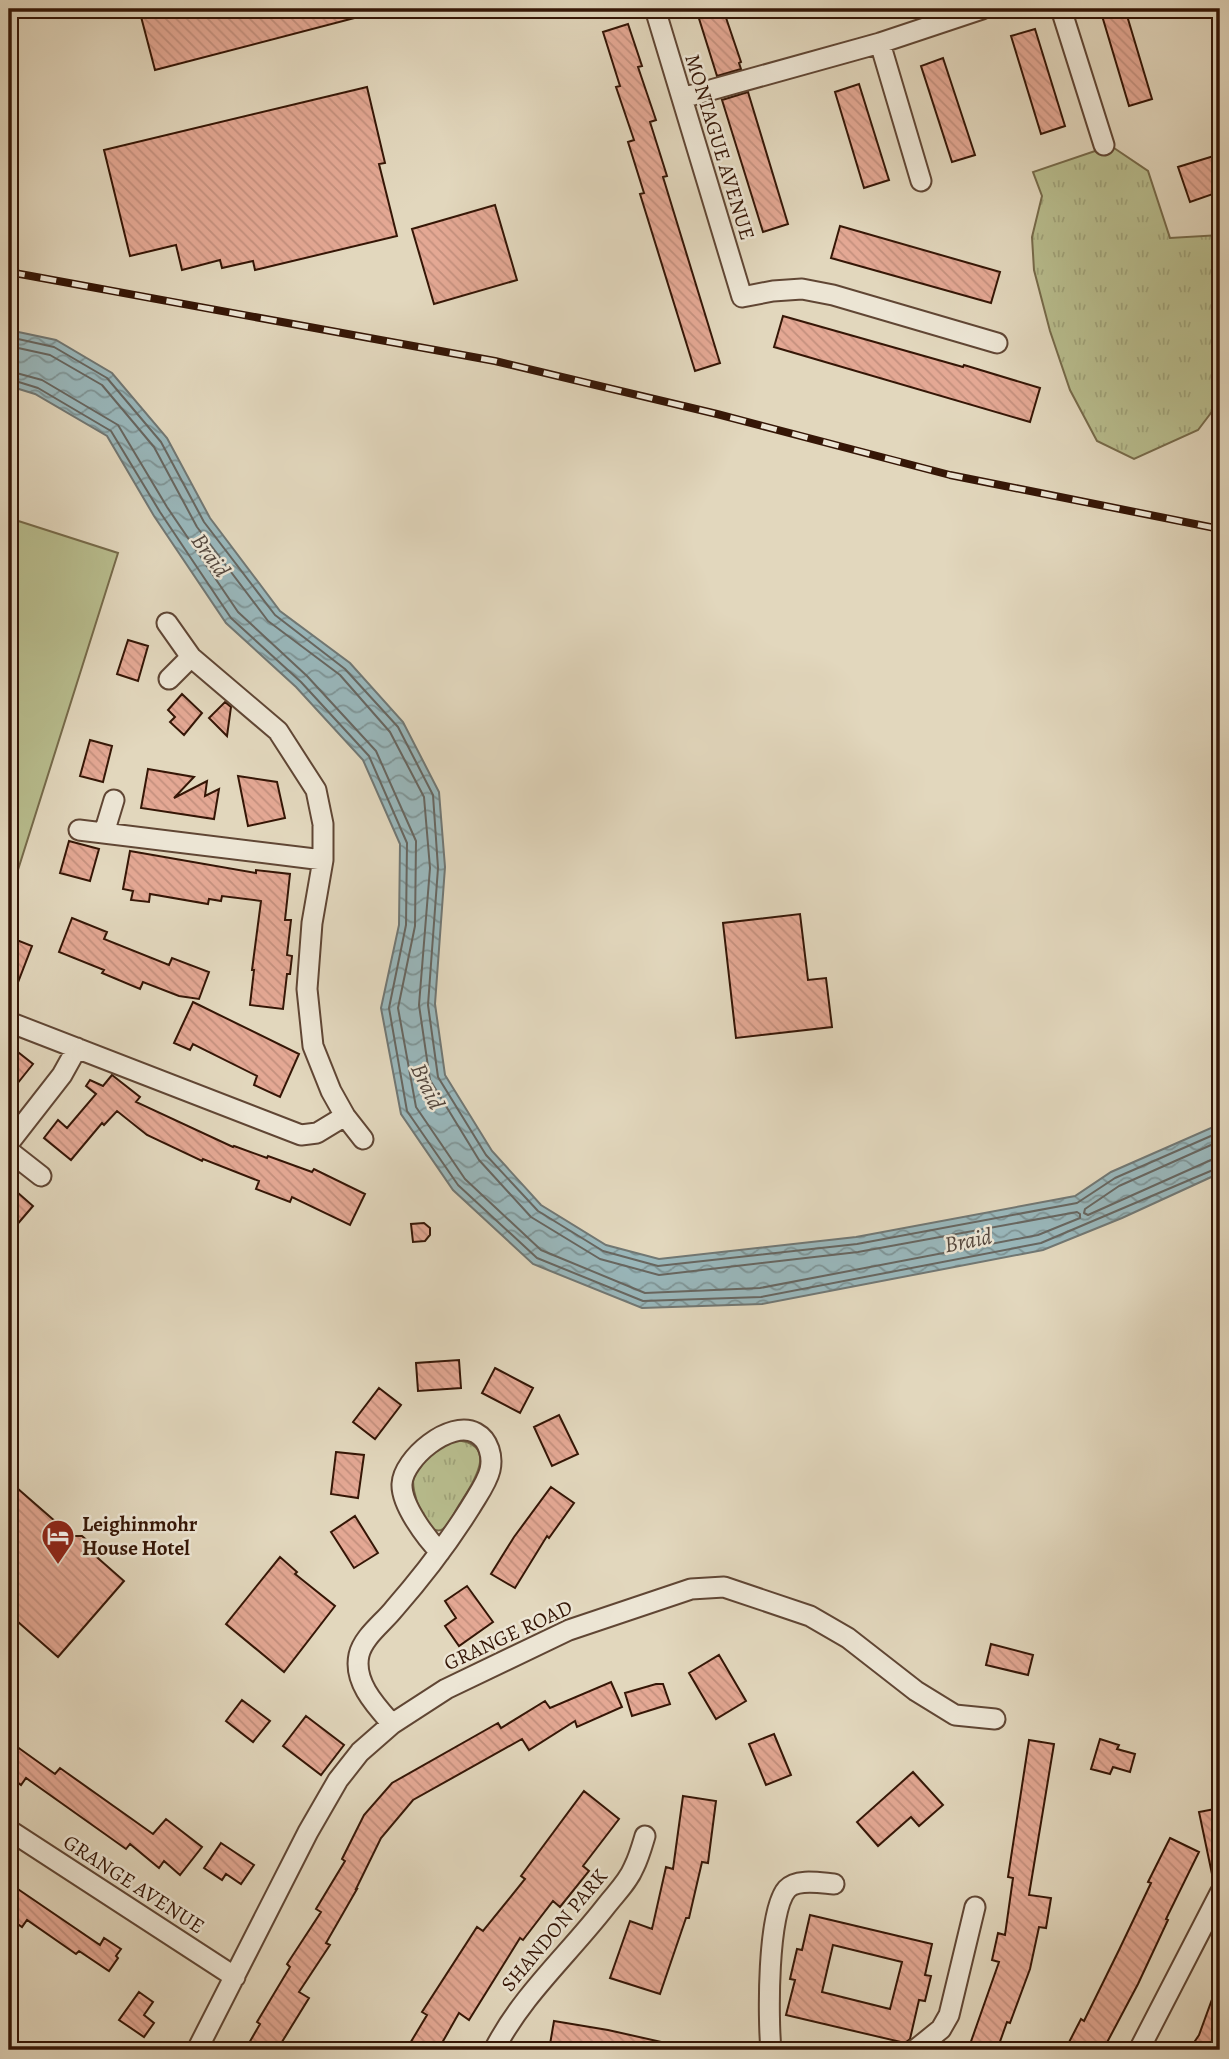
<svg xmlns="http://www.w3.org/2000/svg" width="1229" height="2059" viewBox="0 0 1229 2059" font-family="Alegreya,serif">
  <defs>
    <pattern id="grass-tufts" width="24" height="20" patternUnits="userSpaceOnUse" patternTransform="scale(1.75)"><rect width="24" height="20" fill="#b8bd8e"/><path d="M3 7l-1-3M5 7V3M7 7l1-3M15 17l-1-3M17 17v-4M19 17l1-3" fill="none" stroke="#9fa279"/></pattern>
    <pattern id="water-waves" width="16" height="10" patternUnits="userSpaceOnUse" patternTransform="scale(1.75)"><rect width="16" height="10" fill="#99b7bb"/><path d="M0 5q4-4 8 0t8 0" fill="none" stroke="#7e9496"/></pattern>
    <pattern id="building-back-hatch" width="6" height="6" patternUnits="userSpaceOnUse" patternTransform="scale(1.75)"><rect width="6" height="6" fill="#e4a894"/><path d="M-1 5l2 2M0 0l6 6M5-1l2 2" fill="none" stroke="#c4907e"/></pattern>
  </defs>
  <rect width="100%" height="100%" fill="#e2d7bd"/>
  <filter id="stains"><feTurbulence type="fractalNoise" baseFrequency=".00286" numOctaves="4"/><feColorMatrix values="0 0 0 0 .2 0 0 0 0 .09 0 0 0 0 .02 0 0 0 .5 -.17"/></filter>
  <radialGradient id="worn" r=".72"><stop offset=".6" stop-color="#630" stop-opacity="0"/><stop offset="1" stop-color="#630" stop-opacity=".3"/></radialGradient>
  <path fill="url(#grass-tufts)" stroke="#766a4a" stroke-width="2" d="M1114 148 1148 171 1170 238 1220 235V401L1198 430 1134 459 1097 441 1070 390 1050 331 1034 270 1032 237 1042 196 1033 172 1098 150Z
    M453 1440C499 1442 476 1479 461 1502 455 1510 451 1523 443 1529 427 1540 409 1489 414 1476 420 1459 438 1450 453 1440Z"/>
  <path fill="#b8bd8e" stroke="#766a4a" stroke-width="2" d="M9 518 118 553 17 873 9 870Z"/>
  <path fill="url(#water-waves)" stroke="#717773" stroke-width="2" d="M9 330 56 340 112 373 167 438 210 518 280 611 350 663 403 722 439 792 445 867 435 1004 445 1075 492 1151 541 1205 606 1245 659 1259 856 1237 1075 1196 1111 1172 1220 1124V1173L1122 1218 1043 1250 762 1304 642 1308 533 1264 453 1190 401 1114 381 1008 399 925 400 844 363 760 296 687 226 623 154 516 107 436 35 394 9 386Z"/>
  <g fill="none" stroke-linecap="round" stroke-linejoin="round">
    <path stroke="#676660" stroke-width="2" d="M9 337 54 347 107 378 161 442 204 522 275 615 345 669 398 727 433 795 438 868 428 1005 438 1077 486 1155 538 1211 603 1251 658 1266 857 1244 1077 1203 1115 1178 1220 1132
      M9 346 50 355 102 385 154 447 197 527 268 621 340 675 390 732 424 797 430 868 419 1005 430 1080 479 1160 531 1217 600 1259 659 1275 858 1252 1077 1212 1080 1214V1218L1038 1235 760 1288 645 1293 541 1250 465 1179 416 1107 398 1008 415 926 416 841 376 751 307 676 238 612 167 507 118 425 42 380 9 371
      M9 379 38 388 111 431 160 512 231 618 301 682 369 756 407 843 406 925 389 1008 407 1111 458 1185 537 1258 643 1301 761 1297 1041 1243 1220 1167
      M1220 1141 1119 1186 1085 1209 1084 1213 1088 1215 1211 1160 1220 1159"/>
  </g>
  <path fill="url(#building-back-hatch)" stroke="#351606" stroke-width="2" fill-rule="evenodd" d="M139 9H365L366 15 155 70Z
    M696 9H723L741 62 739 63 741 69 717 76Z
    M1100 9H1125L1152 99 1129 106Z
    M628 24 642 66 638 67 656 120 650 122 667 176 663 177 720 363 695 371 640 194 644 193 628 142 634 140 616 87 620 86 603 32Z
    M1035 29 1065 126 1041 134 1011 36Z
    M943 58 975 155 952 162 921 66Z
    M859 84 889 180 864 188 835 92Z
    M367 87 385 163 379 164 397 236 255 270 253 261 222 268 220 260 182 270 176 245 130 256 104 150Z
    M748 92 788 224 763 232 722 100Z
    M1217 155 1220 165V182L1213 184 1216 193 1190 202 1178 167Z
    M495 205 517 280 434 304 412 229Z
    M840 226 1000 272 991 303 831 258Z
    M783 316 963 367 964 365 1040 388 1030 422 774 347Z
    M128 640 148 646 138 681 117 674Z
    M182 694 202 713 184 735 170 722 175 717 168 710Z
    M225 702 231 707 227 736 209 718Z
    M90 740 112 746 103 782 80 776Z
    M148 769 194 777 174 798 207 781 205 796 219 789 214 819 141 808Z
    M238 776 277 782 285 818 248 826Z
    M69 841 99 849 90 881 60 873Z
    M130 851 256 873V870L290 874 285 920H291L287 955 292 956 290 974H287L283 1009 250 1005 254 970H252L261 901 222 896 221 901 209 899 208 904 150 894 149 902 131 900 133 891 123 889Z
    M800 914 808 980 826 978 832 1027 736 1038 723 923Z
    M72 918 107 932 104 939 169 965 172 958 209 972 199 999 179 996 143 982 140 989 102 973 104 970 59 952Z
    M9 937 32 946 10 1003H9Z
    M193 1002 299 1054 280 1097 254 1085 257 1076 193 1044 190 1050 174 1043Z
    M9 1045 33 1064 9 1094Z
    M112 1075 140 1097 136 1102 233 1147 234 1146 267 1158 268 1156 312 1172 314 1169 365 1194 350 1225 292 1197 290 1202 256 1189 259 1181 203 1159 202 1161 147 1135 117 1111 104 1125 102 1123 71 1160 44 1138 58 1120 67 1128 96 1094 86 1086 90 1080 103 1086Z
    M9 1185 33 1206 9 1234Z
    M424 1223 430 1228V1235L425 1241 413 1242 411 1224Z
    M459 1360 461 1388 418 1391 416 1363Z
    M495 1368 533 1388 520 1413 482 1393Z
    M379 1388 401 1405 375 1439 353 1422Z
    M559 1415 578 1454 552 1466 534 1427Z
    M336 1452 364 1455 358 1498 331 1494Z
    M9 1481 72 1536H82L90 1543 91 1552 124 1581 58 1657 9 1614Z
    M551 1487 574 1503 549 1538 547 1536 515 1588 491 1574 514 1537Z
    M355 1516 378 1553 354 1568 331 1532Z
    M280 1557 297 1572 295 1574 335 1606 284 1672 226 1624Z
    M467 1586 493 1622 459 1646 445 1626 456 1618 445 1601Z
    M991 1644 1033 1655 1028 1675 986 1665Z
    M719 1655 746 1701 716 1719 689 1673Z
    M611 1682 622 1707 577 1727 575 1721 529 1750 522 1739 413 1800 381 1838 356 1889H357L326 1943 330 1945 299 1992 309 1998 277 2050H245L260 2024 257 2022 290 1967 287 1964 321 1912 316 1909 345 1861 342 1859 364 1815 392 1783 498 1723 501 1728 545 1701 550 1708Z
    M656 1684H663L670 1704 632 1716 625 1693Z
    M242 1700 270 1721 253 1742 226 1721Z
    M306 1716 344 1745 321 1775 283 1746Z
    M774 1734 791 1775 766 1785 749 1744Z
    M1100 1739 1119 1745 1117 1749 1135 1754 1130 1772 1113 1767 1110 1774 1091 1769Z
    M1029 1740 1054 1744 1029 1895 1051 1898 1046 1928 1039 1927 1030 1969 1010 2023 1007 2022 997 2050H968L999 1962 992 1960 998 1933 1005 1935 1013 1878 1008 1877Z
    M9 1741 55 1774 60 1768 153 1834 166 1819 202 1847 180 1875 164 1861 159 1868 130 1844 126 1849 26 1778 21 1785 9 1776Z
    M913 1772 943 1805 919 1826 911 1817 878 1846 857 1822Z
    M584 1791 619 1819 583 1866 589 1871 560 1907 553 1901 523 1940 520 1938 469 2020 459 2013 438 2050H406L427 2015 422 2012 477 1927 483 1931 525 1879 521 1876Z
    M683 1796 716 1801 708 1863 702 1862 689 1918H686L660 1994 610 1978 630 1921 652 1929 666 1867 673 1869Z
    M1220 1808V1874H1212L1199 1812Z
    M1170 1838 1199 1852 1166 1919 1168 1920 1138 1984 1103 2050H1065L1081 2019 1084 2021 1119 1950 1151 1883 1148 1882Z
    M221 1843 254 1865 241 1884 226 1874 222 1880 204 1868Z
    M9 1883 100 1945 104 1938 121 1949 116 1956 118 1958 109 1971 79 1951 76 1954 27 1920 22 1927 9 1918Z
    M810 1915 932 1944 925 1975 931 1976 925 2001 919 2000 910 2039 905 2043 786 2015 795 1980 790 1979 797 1949 802 1950ZM833 1945 902 1962 890 2009 822 1992Z
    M1218 1983H1220V2050H1189L1199 2035Z
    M139 1992 153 2002 144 2015 154 2023 144 2037 119 2020Z
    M554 2021 608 2030 666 2043 665 2050H549Z"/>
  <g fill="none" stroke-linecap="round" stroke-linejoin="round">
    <defs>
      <path id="street" d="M655 9 742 297 773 291 802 289 833 295 997 343
        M1061 9 1104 145
        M880 43 921 181
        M682 98 880 43 982 9
        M167 623 191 657 278 731 316 790 323 824V860L312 923 307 989 313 1046 331 1091 345 1116 363 1139
        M169 679 191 657
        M79 830 323 860
        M104 833 114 800
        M9 1022 301 1135 317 1133 345 1116
        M9 1143 62 1075 77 1048
        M9 1151 41 1176
        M392 1724C376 1706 353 1682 359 1655 363 1637 383 1623 394 1609 422 1577 448 1543 470 1508 477 1496 487 1483 490 1470 493 1457 489 1440 476 1433 450 1419 403 1459 402 1484 401 1505 427 1539 440 1552
        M9 1830 235 1977
        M197 2050 308 1832 338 1780 360 1752 392 1724 446 1689 569 1630 691 1589 724 1587 810 1616 848 1638 916 1691 955 1715 995 1719
        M494 2050C522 1995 568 1955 606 1906 616 1893 628 1882 634 1867 639 1857 642 1846 645 1836
        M771 2050C768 2020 767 1911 787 1889 797 1878 821 1883 834 1884
        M915 2050 941 2029 949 2015 975 1907
        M1139 2050 1220 1893"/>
    </defs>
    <use href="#street" stroke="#604634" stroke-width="23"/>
    <use href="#street" stroke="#ece5d4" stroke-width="19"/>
    <defs>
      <path id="rail" d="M9 272 495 361 717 414 950 475 1220 529"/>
    </defs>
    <use href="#rail" stroke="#351606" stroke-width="8"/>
    <use href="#rail" stroke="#ece5d4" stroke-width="5" stroke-dasharray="16" stroke-linecap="butt"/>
  </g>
  <defs>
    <symbol id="hotel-pin" viewBox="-11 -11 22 30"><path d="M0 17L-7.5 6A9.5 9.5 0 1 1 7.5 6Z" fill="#8f2418" stroke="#ece5d4"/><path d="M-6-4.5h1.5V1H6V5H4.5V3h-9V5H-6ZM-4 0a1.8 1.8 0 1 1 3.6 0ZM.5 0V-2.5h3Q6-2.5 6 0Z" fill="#fff"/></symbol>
  </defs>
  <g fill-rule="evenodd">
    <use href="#hotel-pin" x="39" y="1517" width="38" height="52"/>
  </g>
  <g text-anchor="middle" stroke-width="5" stroke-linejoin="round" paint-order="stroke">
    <g font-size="21" fill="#351606" stroke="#ece5d4">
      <text transform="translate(720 147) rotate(73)" y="7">MONTAGUE AVENUE</text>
      <text transform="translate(508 1635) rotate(-25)" y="7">GRANGE ROAD</text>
      <text transform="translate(134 1884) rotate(33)" y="7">GRANGE AVENUE</text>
      <text transform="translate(554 1930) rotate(-50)" y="7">SHANDON PARK</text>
    </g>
    <g font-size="21" font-weight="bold" fill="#351606" stroke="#ece5d4" text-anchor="start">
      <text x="82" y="1531">Leighinmohr<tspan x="82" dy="24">House Hotel</tspan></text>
    </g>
    <g font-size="23" font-style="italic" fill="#53463c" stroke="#ece5d4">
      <text transform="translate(211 555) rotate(54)" y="8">Braid</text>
      <text transform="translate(428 1086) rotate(65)" y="8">Braid</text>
      <text transform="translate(968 1240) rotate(-11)" y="8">Braid</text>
    </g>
  </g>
  <rect width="1229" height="2059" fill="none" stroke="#e2d7bd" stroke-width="35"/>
  <rect x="10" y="10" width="1208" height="2038" fill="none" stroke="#351606" stroke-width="3.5"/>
  <rect x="18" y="18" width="1194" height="2024" fill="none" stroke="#351606" stroke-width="2"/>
  <rect width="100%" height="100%" filter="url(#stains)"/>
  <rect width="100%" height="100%" fill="url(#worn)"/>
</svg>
